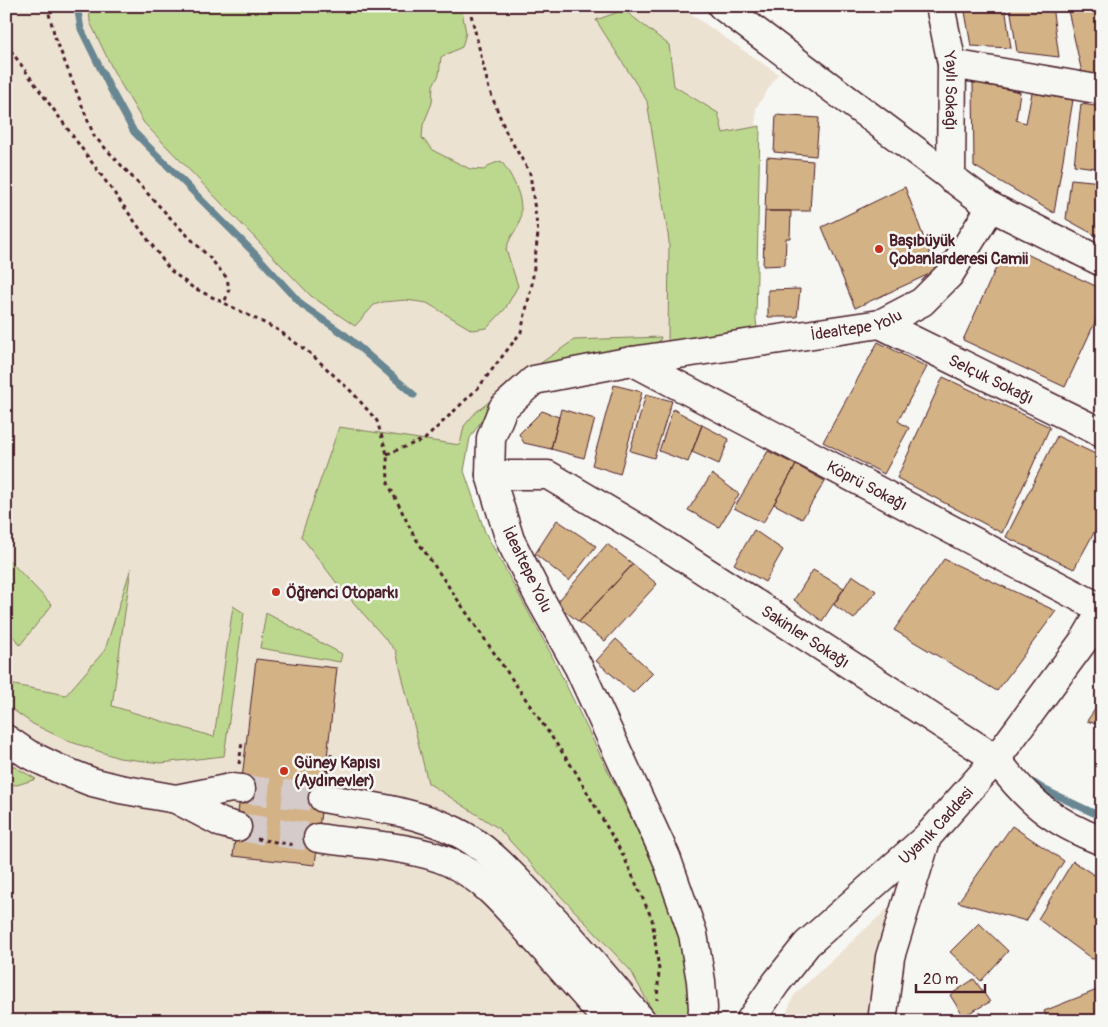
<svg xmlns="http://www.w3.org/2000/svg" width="1108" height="1027" viewBox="0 0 1108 1027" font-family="Pangolin,sans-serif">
  <rect width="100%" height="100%" fill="#f6f6f2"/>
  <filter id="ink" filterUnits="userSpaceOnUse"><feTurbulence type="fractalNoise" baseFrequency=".02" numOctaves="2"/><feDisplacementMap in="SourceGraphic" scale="10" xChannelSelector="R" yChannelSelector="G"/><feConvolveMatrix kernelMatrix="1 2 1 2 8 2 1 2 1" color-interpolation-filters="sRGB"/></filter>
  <g filter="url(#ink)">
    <path fill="#ece2d2" d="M6 6H679L778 74 756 108 753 328 671 334 656 351 476 412 458 476 669 1021H6Z
      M901 896 878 1021H783L794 995Z"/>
    <path fill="#bcd88f" stroke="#837c5d" d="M89 6H461L466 33 462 47 441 57 439 75 433 85 432 103 423 125 422 138 434 151 470 169 484 170 490 165 501 161C514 178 526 202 519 224 518 228 515 230 513 234 510 238 508 244 506 249L518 286 505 309 487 328 472 330 427 303 406 300 383 302 374 305 355 326 311 296 144 123 115 74 90 22Z
      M624 10 669 45 674 86 718 113 723 133 760 126 756 320 757 328 668 343 669 241 647 101 596 20Z
      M661 337 656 351 516 388 483 418 470 438 464 471 485 532 550 652 669 896 684 940 693 1021H658L631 971 555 890 498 828 428 783 396 651 339 586 301 536 339 427 460 445 464 426 476 412 525 374 574 340Z
      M6 557 52 605 20 645 6 627Z
      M131 568 112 706 214 737 233 606 244 613 224 756 161 763 119 758 68 741 33 724 6 705V689L9 684 66 695 105 650Z
      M266 613 342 654 340 662 260 648Z
      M6 762 36 779 17 785 6 784Z"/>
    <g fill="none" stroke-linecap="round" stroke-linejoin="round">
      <path stroke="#688792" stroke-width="7" d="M77 6 81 29 110 88 134 132 262 261 302 305 345 335 414 395
        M1034 783 1045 790 1102 817"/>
    </g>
    <path fill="#d3b286" stroke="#4a1f2b" d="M964 6H1005L1011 48 971 46Z
      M1010 6H1052L1059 57 1017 52Z
      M1067 6H1102V73L1083 77Z
      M973 82 1020 92 1016 120 1026 123 1032 93 1073 100 1054 213 974 166Z
      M1081 104 1102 107V169L1074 165Z
      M776 115 819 118 816 156 774 152Z
      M767 157 813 161 810 211H765Z
      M1071 179 1102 182V239L1066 219Z
      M905 187 936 271 855 308 822 227Z
      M765 211H791L790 238H786L785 265 763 266Z
      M1020 251 1102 289V307L1065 387 963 340 1001 257Z
      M800 289 797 317H768V290Z
      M878 342 927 367 898 421 909 428 884 474 823 442Z
      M943 377 1050 427 1002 533 897 478Z
      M614 385 642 392 620 474 592 465Z
      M646 394 672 401 654 458 630 451Z
      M561 409 595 419 584 458 551 449Z
      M673 409 702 425 688 462 659 451Z
      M542 411 559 417 551 449 524 443 519 434Z
      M702 425 729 439 719 464 692 452Z
      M1057 436 1102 457V518L1074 569 1006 537Z
      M768 451 796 465 763 523 734 508Z
      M796 465 825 481 802 519 774 504Z
      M712 474 739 494 719 527 688 510Z
      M557 520 596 546 569 581 535 554Z
      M754 530 783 550 765 582 734 564Z
      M607 544 633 564 579 622 556 604Z
      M944 559 1056 611 997 691 894 630Z
      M633 564 657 584 605 641 579 622Z
      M813 570 844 588 822 621 794 600Z
      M852 575 876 591 854 619 834 605Z
      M616 639 653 673 633 693 596 661Z
      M256 659 337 668 315 865 233 856Z
      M1102 699V726L1087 721Z
      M1012 826 1064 861 1026 921 958 902Z
      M1073 861 1097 877H1102V958L1092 959 1038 919Z
      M979 923 1008 951 981 981 950 952Z
      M974 979 990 1002 963 1016 950 995Z
      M1102 988V1021H1048L1044 1011Z
      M980 1012 986 1021H966Z"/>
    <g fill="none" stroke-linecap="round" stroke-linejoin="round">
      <path stroke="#d4cbca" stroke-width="28" stroke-dasharray="28 14" stroke-linecap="butt" d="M241 789 323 798
        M237 827 318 838"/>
      <defs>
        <g id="minor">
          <path id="s1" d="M940 6 952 64 951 178"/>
          <path d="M952 64 1102 90"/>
          <path d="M991 207 1102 262"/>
          <path id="s2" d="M880 324 1102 433"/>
          <path id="s3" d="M632 361 1102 609"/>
          <path id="s4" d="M490 475H548L646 533 996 759C1028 801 1052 822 1102 841"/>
          <path d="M6 739 28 754 59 769 92 782 120 789 176 799 222 823 237 827"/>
          <path d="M323 798C368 806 414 811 455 831 486 846 508 871 531 895 570 935 606 978 642 1021"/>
          <path d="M176 799 231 788 241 789"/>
          <path d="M318 838C356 844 415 846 449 862 485 878 511 912 537 941 560 967 584 994 608 1021"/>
          <path id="s5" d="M750 1021 776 983 807 944 927 837 996 759 1085 639 1102 610"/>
          <path d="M883 1021V1014L890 957 927 837"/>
        </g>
        <g id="major">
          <path id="s6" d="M702 1021 703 1008 701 981 693 934 666 857 579 668 538 595 510 540 490 475 491 438 503 408 534 380 632 361 880 324 922 302 949 275 991 207 722 6"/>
        </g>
      </defs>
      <use href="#minor" stroke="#4a1f2b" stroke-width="31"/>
      <use href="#major" stroke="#4a1f2b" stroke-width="31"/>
      <path stroke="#4a1f2b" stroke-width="3" stroke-dasharray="4 4" stroke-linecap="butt" d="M47 6 55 37 94 136 177 225 209 257 227 278 229 289 224 304
        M6 44 170 270 192 287 278 330 311 354 353 393 377 421 387 454 388 483 414 536 575 771 624 857 652 919 659 970 657 1000
        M387 454 425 439 478 388 521 332 532 284 538 233 530 173 506 132 489 89 469 6
        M239 764 242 742
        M328 773 331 754
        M257 839 295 845"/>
      <use href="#minor" stroke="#f6f6f2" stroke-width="28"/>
      <use href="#major" stroke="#f6f6f2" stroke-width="28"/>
    </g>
  </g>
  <g fill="#c8321e" stroke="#f6f6f2" stroke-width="2">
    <circle cx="879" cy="249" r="5"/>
    <circle cx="276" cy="592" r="5"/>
    <circle cx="284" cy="771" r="5"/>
  </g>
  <g text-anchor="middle" stroke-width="5" stroke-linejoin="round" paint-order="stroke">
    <g font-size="16" fill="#4a1f2b" stroke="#f6f6f2">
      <text dy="6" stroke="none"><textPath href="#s1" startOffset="86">Yaylı Sokağı</textPath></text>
      <text dy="6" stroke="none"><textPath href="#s6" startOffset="1029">İdealtepe Yolu</textPath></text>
      <text dy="6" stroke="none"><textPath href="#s2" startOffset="124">Selçuk Sokağı</textPath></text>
      <text dy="6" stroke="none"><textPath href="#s3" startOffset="266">Köprü Sokağı</textPath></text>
      <text transform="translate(528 569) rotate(64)" y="6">İdealtepe Yolu</text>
      <text dy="6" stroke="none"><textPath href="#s4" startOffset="362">Sakinler Sokağı</textPath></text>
      <text dy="6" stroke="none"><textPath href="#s5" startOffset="271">Uyanık Caddesi</textPath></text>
    </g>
    <g font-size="16" font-weight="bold" fill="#4a1f2b" stroke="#f6f6f2" text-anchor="start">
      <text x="889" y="246">Başıbüyük<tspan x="889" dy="18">Çobanlarderesi Camii</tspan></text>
      <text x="286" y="598">Öğrenci Otoparkı</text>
      <text x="294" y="768">Güney Kapısı<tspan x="294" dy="18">(Aydınevler)</tspan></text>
    </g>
  </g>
  <rect width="1108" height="1027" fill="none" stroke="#f6f6f2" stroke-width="25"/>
  <rect x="12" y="12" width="1083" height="1002" fill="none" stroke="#4a1f2b" stroke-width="2" filter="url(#ink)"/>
  <path d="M916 984v8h69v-8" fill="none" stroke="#4a1f2b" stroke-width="2.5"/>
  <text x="923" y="984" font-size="15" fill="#4a1f2b" stroke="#f6f6f2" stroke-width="4" paint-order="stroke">20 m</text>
</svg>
